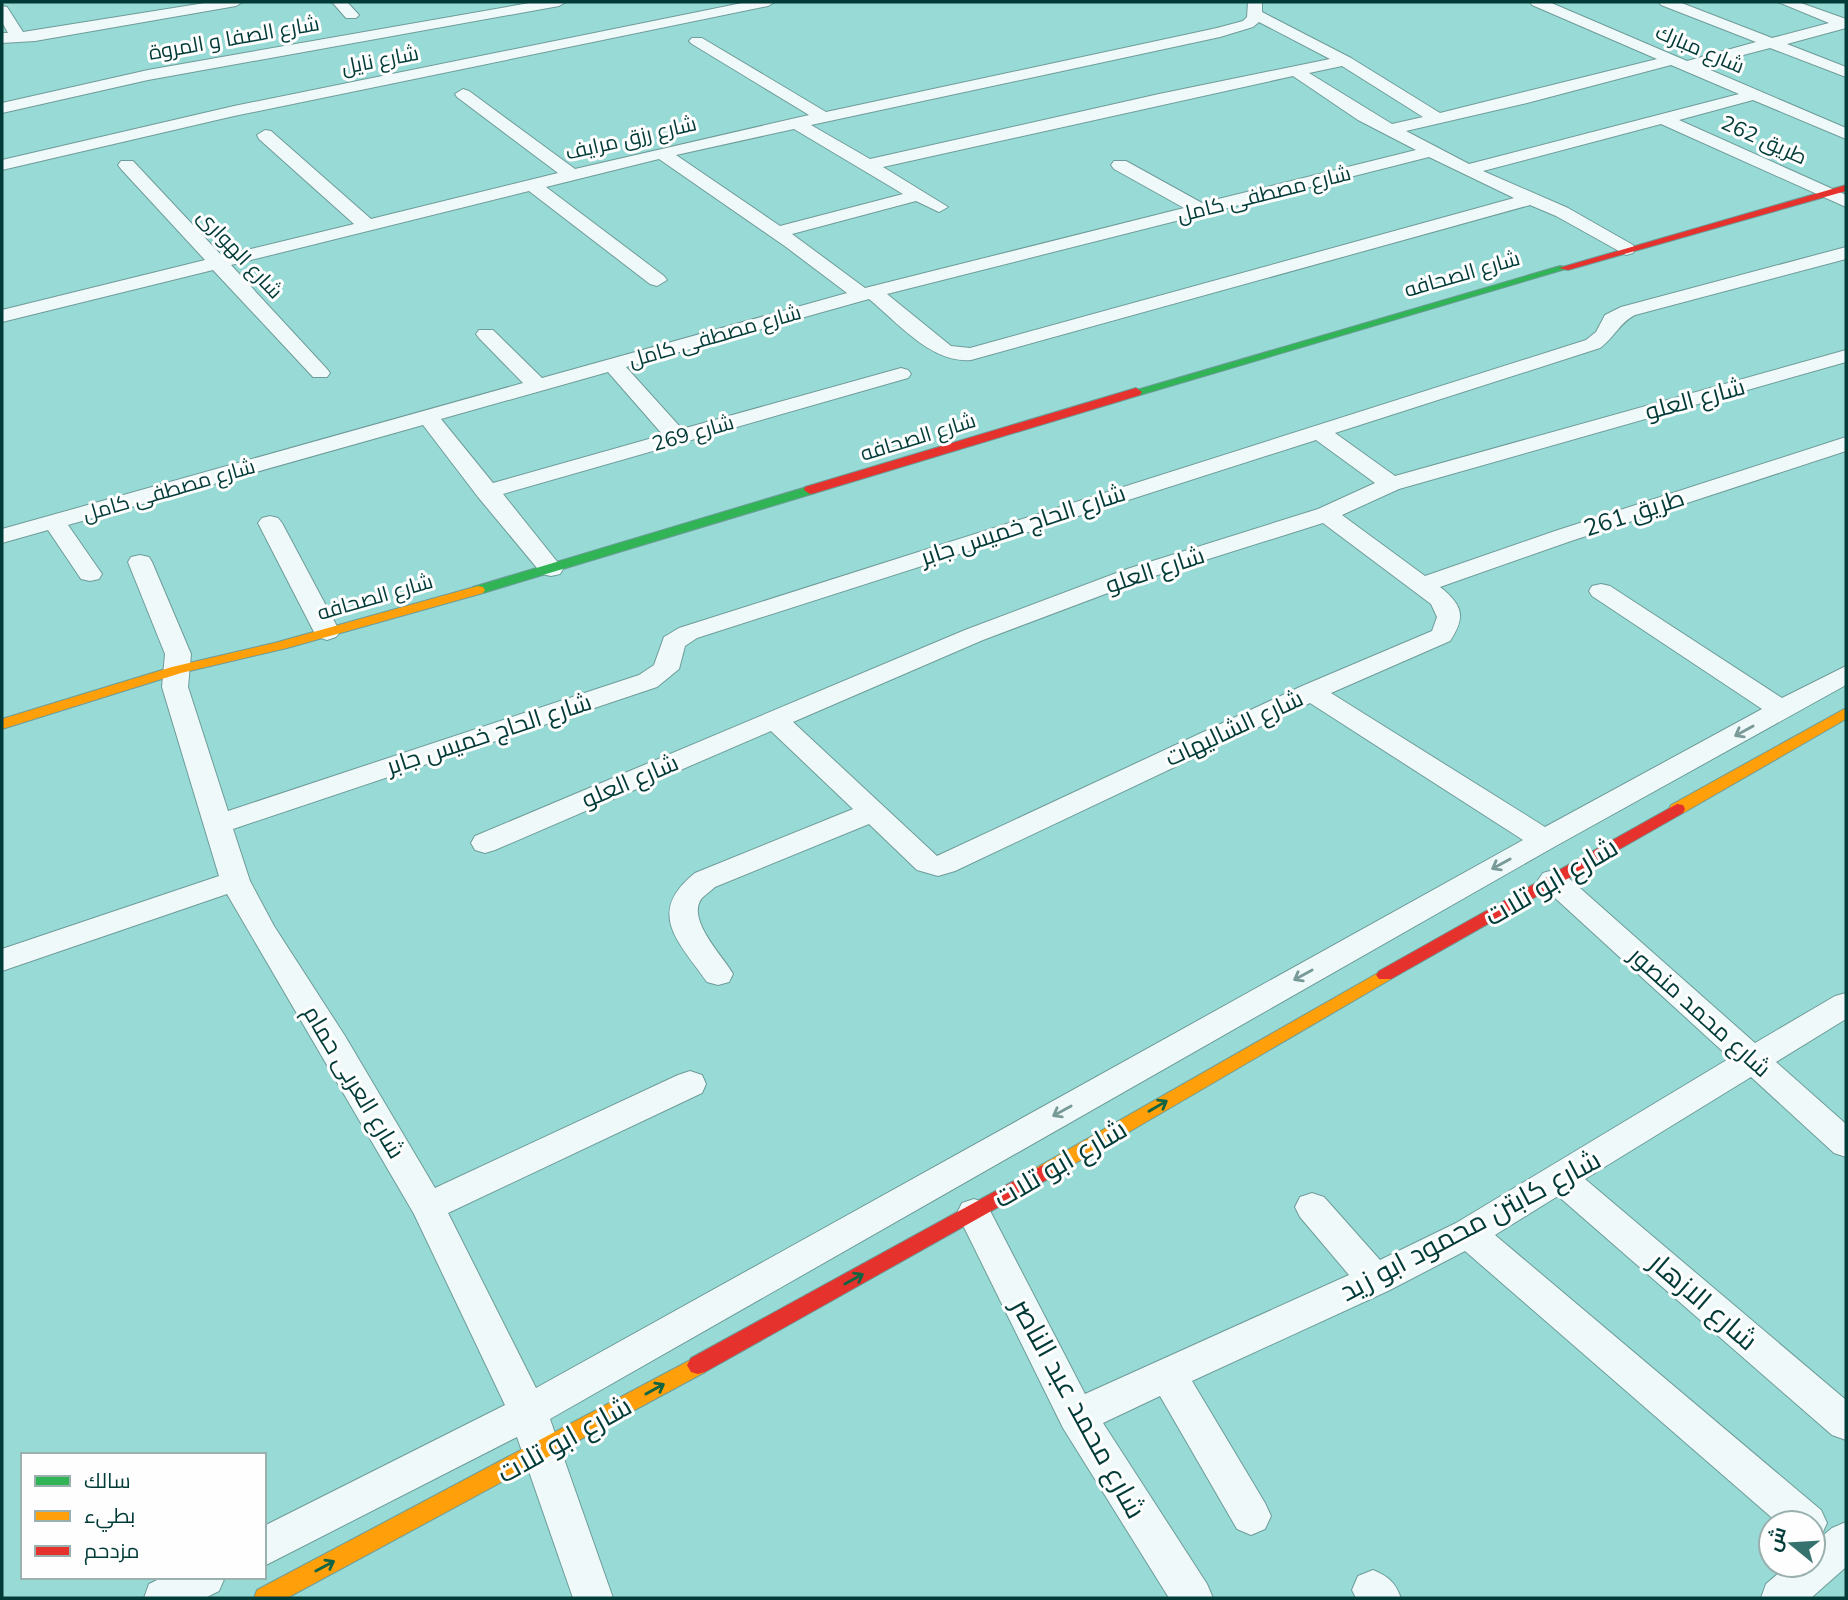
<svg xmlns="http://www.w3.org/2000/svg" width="1848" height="1600" viewBox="0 0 1848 1600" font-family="'Nunito Sans',Cairo,sans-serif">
  <rect width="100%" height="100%" fill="#98dad5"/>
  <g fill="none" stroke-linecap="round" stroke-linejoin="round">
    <defs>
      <path id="street" d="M211 2H243L236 6 35 41 2 43V33H8L2 22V6L7 7 23 32Z
        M332 2H347L359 15 356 18H346Z
        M535 2H566L559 6 148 80 2 113V103L148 70Z
        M747 2H775L768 6 234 116 2 170V160L234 106Z
        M1248 2H1262V12L1351 58 1440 113 1657 59 1532 5 1530 2H1549L1687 61 1756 42 1661 5 1659 2H1679L1772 38 1829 23 1778 2H1798L1846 19V28L1787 44 1846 67V77L1770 48 1701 66 1846 128V139L1753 100 1679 120 1846 195V207L1661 124 1483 171 1568 208 1633 245 1635 249 1633 253 1626 255 1556 216 1530 205 971 360C932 364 897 322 869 299L626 367 682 429 901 368 908 370 911 374 908 378 503 494 563 569 560 574 551 576 542 574 478 497 423 425 68 525 102 574 99 579 90 581 81 579 48 530 2 543V529L523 383 479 338 476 334 479 330H493L542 378 847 293 786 247 659 159 546 187 664 276 667 280 657 286 650 284 529 191 231 265 327 369 330 373 327 377H313L213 270 2 322V310L205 260 121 169 118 165 121 161H133L222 256 354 224 259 139 257 135 265 130 271 131 371 219 558 173 457 97 455 94 463 89 469 91 575 169 809 115 692 44 689 41 692 38H702L826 112 1217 28 1243 21 1247 17ZM1259 22 1330 59 1159 94 870 159 811 125 1220 37 1253 27ZM1671 65 1739 94 1469 164 1406 131 1527 103ZM1342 66 1423 117 1392 124 1309 73ZM1293 76 1358 120 1416 150 1202 203 1126 161H1114L1111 165 1114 169 1184 208 865 288 792 234 916 201 939 212 948 207 883 167ZM794 129 903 194 780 226 676 155ZM1429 157 1514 198 970 348 951 346 887 294ZM608 372 663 435 493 483 441 419Z
        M1846 247V259L1635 315C1619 323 1615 337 1600 348L1335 433 1395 476 1846 350V362L1399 489 1342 515 1425 576 1555 531 1846 437V451L1571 541 1440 587C1463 605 1466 617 1450 641L1331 693 1545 827 1762 709 1592 596 1589 591 1592 586 1601 584 1610 586 1782 698 1846 666V685L1554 847 550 1419 613 1598H573L517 1437 264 1566V1526L505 1405 414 1214 227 894 2 971V949L219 876 162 687 165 654 128 562 131 557 140 555 149 557 152 562 191 654 188 687 228 811 639 675 654 665 664 637 679 628 1586 340 1596 332 1605 315 1621 307ZM1316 440 1375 483 1318 509 1127 569 965 630 475 836 471 843 475 850 485 853 495 850 771 731 853 809 695 873C645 913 679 942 707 982L718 985 729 982 733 974C724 957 685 919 702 898 706 894 711 891 715 887L869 824 917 870 938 876 955 871 1310 703 1523 840 536 1388 448 1213 702 1093 706 1084 702 1075 690 1071 678 1075 435 1188 345 1036 274 926 250 881 233 829 657 687 679 669 685 646 697 638ZM1323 523 1431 604 1437 617 1432 631 1302 686 937 856 793 722 983 640 1145 579Z
        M270 516 278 518 282 523 340 632 336 637 327 640 318 637 314 632 258 523 262 518Z
        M1553 870 1563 873 1755 1043 1835 996 1846 993V1019L1776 1062 1846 1124V1157L1834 1153 1751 1077 1585 1179 1846 1400V1440L1832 1435 1558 1196 1495 1235 1821 1510 1827 1523 1821 1536 1813 1539V1523H1778L1465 1251 1388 1291 1192 1381 1265 1503 1271 1516 1265 1529 1251 1535 1237 1529 1160 1396 1103 1423 1207 1584 1213 1598H1169L1063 1428 957 1213 962 1203 974 1199 986 1203 1085 1394 1349 1275 1300 1217 1295 1207 1300 1197 1312 1193 1324 1197 1380 1260 1456 1223 1730 1058 1543 887 1538 880 1543 873Z
        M1846 1522V1567L1811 1598H1761L1766 1584 1788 1565H1813V1544L1832 1528Z
        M1373 1570C1389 1577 1395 1582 1401 1598H1356L1352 1590 1358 1576Z
        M163 1577H225L219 1591 205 1598H144L149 1584Z"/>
      <path id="fast" d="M1560 266 1569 268 1140 395H1132L1130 392Z
        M810 486 816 490 815 493 483 593H473L471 590 473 587Z"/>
      <path id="slow" d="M478 586 483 587 485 590 483 593 287 648 181 673 2 729V719L172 667 278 642Z
        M1846 708V719L1683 813H1671L1669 809 1671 805Z
        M1385 969 1391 971 1394 975 1391 979 1050 1178 1043 1181 1036 1178 1033 1173 1036 1168Z
        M698 1356 705 1358 709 1365 705 1372 287 1598H254L257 1590Z"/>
      <path id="jam" d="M1846 185V191L1568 270 1559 268Z
        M1136 388 1142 392 1140 395 815 493 810 494 804 490 805 487Z
        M1677 804 1683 805 1685 809 1683 813 1391 979H1379L1376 975 1379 971Z
        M1043 1165 1050 1168 1053 1173 1050 1178 705 1372 698 1374 691 1372 687 1365 691 1358Z"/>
    </defs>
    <use href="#street" stroke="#6d9c9a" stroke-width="2"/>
    <use href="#fast" stroke="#6d9c9a" stroke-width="2"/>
    <use href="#slow" stroke="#6d9c9a" stroke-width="2"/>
    <use href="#jam" stroke="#6d9c9a" stroke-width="2"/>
    <use href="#street" fill="#f0f9f9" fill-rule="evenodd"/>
    <use href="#fast" fill="#30b455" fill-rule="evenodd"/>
    <use href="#slow" fill="#ff9f0a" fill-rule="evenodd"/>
    <use href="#jam" fill="#e5322d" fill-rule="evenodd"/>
  </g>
  <defs><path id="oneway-shaft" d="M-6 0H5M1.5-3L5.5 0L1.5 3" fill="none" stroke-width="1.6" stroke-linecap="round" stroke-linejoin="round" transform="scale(1.75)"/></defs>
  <g stroke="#789a98">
    <use href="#oneway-shaft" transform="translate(1744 731) rotate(151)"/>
    <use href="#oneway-shaft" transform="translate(1501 864) rotate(151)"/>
    <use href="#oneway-shaft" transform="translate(1303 975) rotate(151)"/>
    <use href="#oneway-shaft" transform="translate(1062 1111) rotate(151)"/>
  </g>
  <g stroke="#116542">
    <use href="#oneway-shaft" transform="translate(1158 1106) rotate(-30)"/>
    <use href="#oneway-shaft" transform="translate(854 1279) rotate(-29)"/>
    <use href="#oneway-shaft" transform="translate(655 1389) rotate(-29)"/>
    <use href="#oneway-shaft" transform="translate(325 1566) rotate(-28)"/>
  </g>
  <g text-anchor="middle" stroke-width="6" stroke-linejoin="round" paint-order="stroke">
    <g font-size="21" fill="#013b38" stroke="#fefefe">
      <text transform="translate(234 38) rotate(-10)" y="7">شارع الصفا و المروة</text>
      <text transform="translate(1700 49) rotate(23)" y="7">شارع مبارك</text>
      <text transform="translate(380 60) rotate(-11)" y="7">شارع نايل</text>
      <text transform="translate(631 138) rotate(-13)" y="7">شارع رزق مرايف</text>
      <text transform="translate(1764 140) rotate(24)" y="7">طريق 262</text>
      <text transform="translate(1264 194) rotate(-14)" y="7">شارع مصطفى كامل</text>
      <text transform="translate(240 254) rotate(47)" y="7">شارع الهوارى</text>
      <text transform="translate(1462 274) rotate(-16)" y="7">شارع الصحافه</text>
      <text transform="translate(715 336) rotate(-16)" y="7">شارع مصطفى كامل</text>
      <text transform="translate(693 433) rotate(-16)" y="7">شارع 269</text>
      <text transform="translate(918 437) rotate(-17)" y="7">شارع الصحافه</text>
      <text transform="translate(169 490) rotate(-16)" y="7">شارع مصطفى كامل</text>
      <text transform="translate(375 597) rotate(-16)" y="7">شارع الصحافه</text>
    </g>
    <g font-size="24" fill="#013b38" stroke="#fefefe">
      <text transform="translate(1695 399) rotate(-15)" y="8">شارع العلو</text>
      <text transform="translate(1634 513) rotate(-18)" y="8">طريق 261</text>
      <text transform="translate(1023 525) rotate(-18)" y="8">شارع الحاج خميس جابر</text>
      <text transform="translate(1155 570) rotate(-18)" y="8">شارع العلو</text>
      <text transform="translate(1234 728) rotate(-25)" y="8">شارع الشاليهات</text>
      <text transform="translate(489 734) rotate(-18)" y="8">شارع الحاج خميس جابر</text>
      <text transform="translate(630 781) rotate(-23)" y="8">شارع العلو</text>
      <text transform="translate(1700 1012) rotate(42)" y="8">شارع محمد منصور</text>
      <text transform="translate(354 1082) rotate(59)" y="8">شارع العربى حمام</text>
    </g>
    <g font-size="28" fill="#013b38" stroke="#fefefe">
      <text transform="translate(1551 881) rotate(-30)" y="10">شارع ابو تلات</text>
      <text transform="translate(1060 1163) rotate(-30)" y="10">شارع ابو تلات</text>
      <text transform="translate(1470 1225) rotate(-28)" y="10">شارع كابتن محمود ابو زيد</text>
      <text transform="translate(1704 1301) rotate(41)" y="10">شارع الازهار</text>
      <text transform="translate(1079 1408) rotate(61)" y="10">شارع محمد عبد الناصر</text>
      <text transform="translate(564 1439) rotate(-29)" y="10">شارع ابو تلات</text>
    </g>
  </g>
  <rect width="1848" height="1600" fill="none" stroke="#013b38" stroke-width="7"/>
  <rect x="21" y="1453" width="245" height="126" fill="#fefefe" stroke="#99b0af" stroke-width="2"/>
  <rect x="35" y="1476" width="35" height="10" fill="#30b455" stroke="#99b0af" stroke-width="2"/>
  <text x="84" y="1488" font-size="21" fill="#013b38">سالك</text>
  <rect x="35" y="1511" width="35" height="10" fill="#ff9f0a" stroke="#99b0af" stroke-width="2"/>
  <text x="84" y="1523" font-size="21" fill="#013b38">بطيء</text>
  <rect x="35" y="1546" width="35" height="10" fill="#e5322d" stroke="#99b0af" stroke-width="2"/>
  <text x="84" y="1558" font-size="21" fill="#013b38">مزدحم</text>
  <g transform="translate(1792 1544) rotate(288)"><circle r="33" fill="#fefefe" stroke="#99b0af" stroke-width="2"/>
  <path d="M0-5L12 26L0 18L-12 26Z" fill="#36736f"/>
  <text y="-10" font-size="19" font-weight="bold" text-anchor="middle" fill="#013b38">ش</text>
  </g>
</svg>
